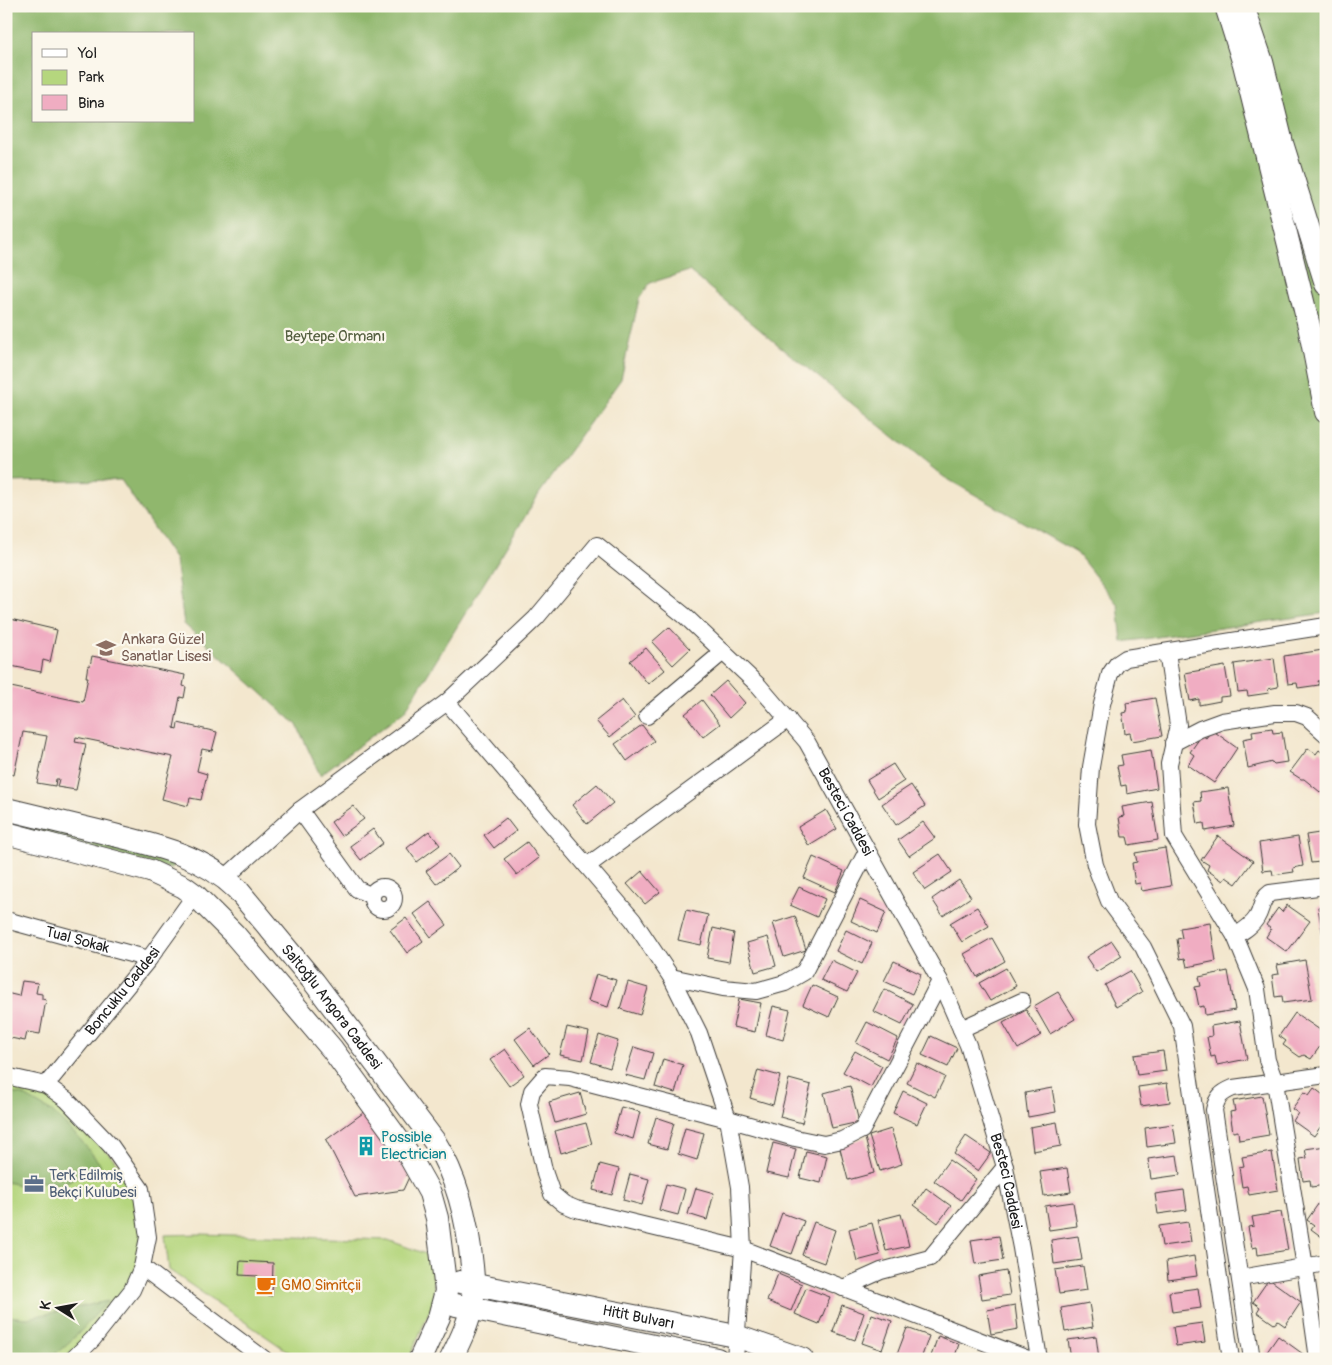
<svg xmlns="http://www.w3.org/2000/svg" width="1332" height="1365" viewBox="0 0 1332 1365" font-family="Pangolin,sans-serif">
  <rect width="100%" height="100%" fill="#fbf7ec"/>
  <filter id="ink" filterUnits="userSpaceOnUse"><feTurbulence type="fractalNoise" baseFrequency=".02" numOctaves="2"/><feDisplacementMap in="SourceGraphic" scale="10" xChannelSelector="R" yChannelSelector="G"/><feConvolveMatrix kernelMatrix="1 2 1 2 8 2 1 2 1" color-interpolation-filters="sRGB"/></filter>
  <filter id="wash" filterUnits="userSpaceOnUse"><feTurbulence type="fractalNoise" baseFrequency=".0096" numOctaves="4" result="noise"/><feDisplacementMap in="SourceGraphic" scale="20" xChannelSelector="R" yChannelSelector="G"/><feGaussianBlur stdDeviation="1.12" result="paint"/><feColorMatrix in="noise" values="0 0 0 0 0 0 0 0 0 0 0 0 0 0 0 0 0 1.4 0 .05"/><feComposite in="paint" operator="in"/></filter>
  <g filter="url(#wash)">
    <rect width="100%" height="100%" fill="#f3e7ce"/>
    <path fill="#b5d67e" stroke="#68794d" d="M6 1076 46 1085 141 1189 142 1267 73 1359H6Z
      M200 1234 388 1240 431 1256 435 1298 409 1359H299L169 1270 165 1235Z"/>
    <path fill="#90b76d" stroke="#566a44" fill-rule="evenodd" d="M6 6H1326V613L1122 642 1118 605 1077 553 944 477 782 348 689 271 650 283 639 299 621 379 539 494 405 711 320 775 297 725 184 624 175 560 121 480 6 482ZM34 34H194V121H34Z
      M6 815 109 841 175 864 171 869 6 826Z
      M6 1092 23 1095 52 1112 79 1138 101 1165 62 1184 37 1181 25 1186 6 1182Z
      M108 1301 76 1336 50 1359H6V1316L27 1318Z"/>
    <g id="blocks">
      <path fill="#f0adc2" d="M6 618 57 630 50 662 43 660 41 672 6 665Z
        M669 627 690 649 673 665 652 642Z
        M646 648 665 670 648 684 630 661Z
        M1323 650 1326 680 1318 681 1319 685 1298 688 1297 683 1288 684 1284 656Z
        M92 656 185 675 183 686 186 687 184 698 180 697 174 728 177 729 178 723 217 732 212 751 202 749 197 771 207 774 201 800 190 798 188 806 162 799 173 757 76 737 75 742 86 744 76 790 57 787 59 779H56L55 786 37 783 47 736 23 732 14 775 6 773V686L83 702 88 677H86L88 665 90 666Z
        M1274 658 1278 687 1268 689 1269 693 1248 696 1247 691 1238 692 1234 664Z
        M1225 666 1230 696 1220 697V701L1199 705V699L1190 701 1185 673Z
        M726 681 745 703 729 718 710 695Z
        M1155 698 1162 736 1132 741 1130 733 1125 734 1124 724 1122 713 1127 712 1126 703Z
        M622 700 635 717 610 737 596 721Z
        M702 700 720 724 703 737 685 714Z
        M642 725 654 741 627 761 615 744Z
        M1272 728 1273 733 1282 732 1287 762 1274 764 1272 762 1248 768 1243 739 1253 737 1252 731Z
        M1212 730 1237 748 1214 783 1188 765 1194 755 1190 752 1202 735 1206 738Z
        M1308 748 1316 754 1319 750 1326 755 1325 796 1304 779H1301L1290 772Z
        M1151 750 1157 788 1127 794 1126 785 1121 786 1117 766 1123 765 1121 755Z
        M893 764 904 781 878 798 867 780Z
        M597 784 613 803 587 824 572 805Z
        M911 785 925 806 896 825 882 804Z
        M1228 788 1234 826 1205 831 1204 823 1198 824 1194 802 1201 801 1200 792Z
        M1152 802 1158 840 1129 845 1127 837H1122L1119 817 1124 816 1122 807Z
        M353 806 364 819 341 836 331 822Z
        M826 810 837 829 809 846 798 827Z
        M506 818 516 831 494 848 484 835Z
        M923 822 935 838 909 856 898 840Z
        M373 829 383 843 361 860 350 846Z
        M429 831 440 845 417 862 407 848Z
        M1326 832V866L1321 867 1320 862 1311 863 1306 835Z
        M1218 836 1253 861 1236 884 1226 877 1223 881 1207 870 1209 865 1201 860Z
        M1298 837 1303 866 1293 868 1294 872 1273 875 1272 870 1263 871 1259 843Z
        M527 842 539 858 517 875 504 859Z
        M1165 848 1171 886 1142 891 1140 883 1135 884 1132 863 1137 862 1135 853Z
        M449 854 459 867 436 884 426 871Z
        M940 854 952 872 925 890 913 872Z
        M813 857 844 871 835 892 804 878Z
        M642 871 660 892 645 904 627 884Z
        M959 880 971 897 943 916 932 899Z
        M799 887 825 899 817 917 790 905Z
        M860 900 886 912 877 933 851 921Z
        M430 902 447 925 431 937 414 914Z
        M1287 905 1310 921 1287 952 1266 937 1271 929 1266 925 1278 908 1282 912Z
        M1326 905V936L1323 937 1318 907Z
        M977 907 989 926 962 942 950 923Z
        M686 910 708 915 701 945 678 940Z
        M795 916 806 950 784 957 773 923Z
        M406 918 423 941 407 953 390 930Z
        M1210 923 1216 961 1187 967 1185 958 1180 959 1177 939 1182 938 1180 928Z
        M713 928 734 933 729 962 707 958Z
        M846 930 872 943 862 964 836 951Z
        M768 937 776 966 755 972 747 943Z
        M992 938 1005 961 977 977 964 954Z
        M1112 941 1122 956 1096 972 1086 957Z
        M831 960 857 973 847 992 821 980Z
        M1305 960 1312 999 1283 1003 1282 996 1275 997 1272 975 1279 974 1277 965Z
        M894 961 921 974 912 994 884 981Z
        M1006 968 1016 986 990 1001 979 983Z
        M1130 971 1142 992 1116 1007 1105 985Z
        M1228 971 1235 1010 1205 1015 1204 1006 1199 1007 1195 987 1201 986 1199 977Z
        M596 974 616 980 608 1007 588 1001Z
        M22 981 38 983 36 993 42 994V999L46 1000 40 1034 27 1032 25 1041 6 1037V993L19 996Z
        M628 982 648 988 640 1015 620 1009Z
        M812 985 838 997 829 1017 803 1005Z
        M884 989 913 1004 902 1025 873 1011Z
        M1058 992 1075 1019 1050 1034 1034 1006Z
        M739 999 761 1003 755 1032 733 1027Z
        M773 1006 790 1010 783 1040 766 1035Z
        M1026 1010 1041 1035 1018 1049 1003 1023Z
        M1295 1013 1326 1034V1038L1311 1059 1304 1055 1300 1057 1283 1045 1286 1041 1279 1036Z
        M1240 1021 1247 1059 1217 1065 1215 1056 1211 1057 1207 1037 1212 1036 1211 1026Z
        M867 1022 898 1038 887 1059 856 1043Z
        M567 1027 589 1032 583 1060 560 1055Z
        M530 1028 549 1054 534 1065 515 1039Z
        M599 1035 618 1041 610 1068 591 1062Z
        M931 1036 957 1048 948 1067 922 1055Z
        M634 1047 653 1053 645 1080 625 1075Z
        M505 1049 524 1075 509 1086 490 1060Z
        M855 1051 882 1066 871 1087 843 1072Z
        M1163 1051 1166 1071 1137 1075 1134 1055Z
        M663 1059 683 1065 675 1093 655 1087Z
        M917 1063 945 1077 935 1097 907 1083Z
        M758 1070 780 1076 773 1105 750 1098Z
        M789 1079 811 1085 802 1123 780 1117Z
        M1167 1083 1170 1102 1141 1106 1138 1087Z
        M850 1086 859 1122 832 1128 824 1093Z
        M1052 1088 1056 1112 1028 1117 1025 1093Z
        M1314 1088 1326 1097V1119L1314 1136 1293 1121 1298 1113 1292 1109 1304 1092 1309 1095Z
        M903 1091 927 1103 917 1124 893 1113Z
        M580 1093 586 1114 555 1123 549 1102Z
        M1262 1096 1269 1135 1239 1140 1238 1131 1233 1132 1230 1112 1235 1111 1233 1101Z
        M374 1105 415 1164 403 1190 355 1197 326 1140Z
        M621 1107 640 1112 633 1139 614 1133Z
        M656 1117 674 1123 667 1149 648 1144Z
        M1057 1122 1061 1146 1033 1151 1030 1127Z
        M586 1123 592 1144 561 1153 555 1131Z
        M1173 1124 1176 1143 1147 1147 1145 1128Z
        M685 1128 704 1133 697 1160 678 1154Z
        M891 1129 902 1164 880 1171 869 1136Z
        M966 1136 991 1153 978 1171 954 1154Z
        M865 1138 874 1173 848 1180 839 1145Z
        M773 1143 796 1149 789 1178 766 1173Z
        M1326 1146V1185L1311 1187 1310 1180 1303 1181 1300 1159 1307 1158 1305 1149Z
        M806 1151 827 1156 821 1183 800 1178Z
        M1272 1152 1278 1190 1249 1195 1247 1186 1242 1187 1239 1167 1244 1166 1242 1157Z
        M1177 1155 1180 1175 1151 1179 1148 1159Z
        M949 1160 976 1179 961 1200 934 1181Z
        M600 1164 619 1169 612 1195 593 1190Z
        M1067 1168 1071 1192 1044 1196 1040 1172Z
        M630 1174 649 1179 642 1205 623 1200Z
        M37 1181 38 1186 27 1191 25 1186Z
        M666 1184 685 1189 678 1215 659 1210Z
        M696 1188 714 1193 707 1220 688 1214Z
        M926 1188 951 1206 938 1223 914 1205Z
        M1184 1190 1187 1210 1158 1214 1155 1194Z
        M1323 1197 1326 1199V1240L1311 1229 1314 1225 1307 1220Z
        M1073 1202 1077 1226 1049 1230 1045 1206Z
        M1281 1212 1288 1250 1258 1255 1257 1247 1252 1248 1248 1227 1254 1226 1252 1217Z
        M782 1213 804 1221 792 1254 770 1246Z
        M901 1214 909 1246 886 1251 878 1220Z
        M814 1222 835 1230 824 1263 802 1255Z
        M1188 1222 1191 1242 1162 1246 1159 1226Z
        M872 1223 880 1255 857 1261 849 1229Z
        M999 1236 1003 1260 975 1264 971 1240Z
        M1078 1236 1082 1260 1054 1264 1051 1240Z
        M1194 1256 1197 1276 1168 1280 1166 1261Z
        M240 1261 273 1263 272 1296 259 1294 258 1276 239 1275Z
        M1083 1266 1087 1290 1059 1294 1055 1270Z
        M1006 1271 1010 1295 982 1299 978 1276Z
        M778 1274 802 1284 791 1311 767 1301Z
        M1269 1279 1301 1302 1285 1326 1278 1321 1274 1324 1257 1312 1260 1307 1253 1302Z
        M806 1288 830 1297 819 1324 795 1314Z
        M1198 1288 1201 1308 1172 1312 1169 1292Z
        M1089 1303 1093 1327 1065 1332 1061 1308Z
        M842 1305 864 1313 855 1340 833 1332Z
        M1015 1305 1018 1329 991 1334 987 1310Z
        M872 1314 892 1321 882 1350 862 1343Z
        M1202 1323 1205 1342 1176 1346 1173 1327Z
        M907 1328 929 1336 921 1359H901L896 1357Z
        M938 1336 959 1344 954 1359H930Z
        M1096 1336 1099 1359H1071L1068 1340Z
        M1278 1336 1310 1359H1262Z
        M1206 1354 1207 1359H1182V1358Z"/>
    </g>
  </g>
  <g filter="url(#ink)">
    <use href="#blocks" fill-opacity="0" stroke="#3c3a37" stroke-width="1"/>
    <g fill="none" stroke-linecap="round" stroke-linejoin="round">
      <defs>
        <g id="street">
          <path d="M1167 652 1178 725 1169 764 1174 836 1235 936 1257 989 1267 1060 1275 1082 1305 1267 1318 1359"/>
          <path id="s1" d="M447 702 536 618 597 545 685 616 759 686 807 742 940 981 968 1045 1005 1167 1021 1248 1039 1359"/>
          <path d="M647 716 723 652"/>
          <path d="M1173 743 1200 729 1222 721 1275 713H1296L1307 717 1326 734"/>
          <path d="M300 810 357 889 372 896"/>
          <path d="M587 866 788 719"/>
          <path d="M225 878 300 810 447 702 633 920 671 977 699 1033 728 1119 740 1187 743 1249 735 1359"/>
          <circle cx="383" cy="898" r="11"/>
          <path id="s2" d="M6 920 149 959"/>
          <path d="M1235 936C1243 931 1252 926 1257 917 1262 909 1261 899 1270 893L1326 886"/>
          <path d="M671 977 723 988 756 991 785 983 804 972 867 851"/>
          <path d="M940 981 862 1130 842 1140 824 1144 795 1138 728 1119 570 1078 545 1076 532 1091 529 1104 545 1174 552 1194 564 1204 576 1209 743 1249 1028 1359"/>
          <path d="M961 1029 1022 1001"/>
          <path d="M6 1076 46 1085 67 1100 111 1146 141 1189 148 1237 142 1267 132 1290 93 1339 73 1359"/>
          <path id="s3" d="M46 1085 149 959 195 895"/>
          <path d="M142 1267 264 1359"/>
          <path d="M1240 1278 1326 1263"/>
          <path d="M843 1288 881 1271 930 1258 1005 1167"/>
          <path d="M1231 1359 1182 1026 1143 947 1109 901 1095 865 1087 824 1091 767 1102 704 1110 674 1117 664 1126 658 1326 626"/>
          <path d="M1252 1359 1214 1110C1217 1097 1221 1093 1233 1088L1326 1075"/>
        </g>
        <g id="secondary">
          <path d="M1226 6 1244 64 1309 326 1326 412"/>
          <path d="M1243 6 1262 62 1282 143 1326 284"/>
          <path id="s4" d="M6 809C40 817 73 825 106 833 153 845 201 854 237 889L314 982 435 1142C458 1179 468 1222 472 1266 473 1277 474 1287 473 1297 471 1319 461 1339 451 1359"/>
          <path d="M6 833 150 871 184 887 195 895 234 934 332 1049 407 1152 430 1193 437 1218 446 1291 439 1317 420 1359"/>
          <path id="s5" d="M460 1282 736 1336 802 1359"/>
          <path d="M456 1305 717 1359"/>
        </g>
      </defs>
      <use href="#street" stroke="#3c3a37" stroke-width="18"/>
      <use href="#secondary" stroke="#3c3a37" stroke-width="24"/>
      <use href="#street" stroke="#fff" stroke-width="16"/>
      <use href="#secondary" stroke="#fff" stroke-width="22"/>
    </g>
  </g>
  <defs>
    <symbol id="school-bare" viewBox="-9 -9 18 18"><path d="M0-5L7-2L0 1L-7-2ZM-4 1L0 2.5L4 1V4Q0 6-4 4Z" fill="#8d6e63" stroke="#fbf7ec" stroke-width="2.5" paint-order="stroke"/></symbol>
    <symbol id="building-bare" viewBox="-9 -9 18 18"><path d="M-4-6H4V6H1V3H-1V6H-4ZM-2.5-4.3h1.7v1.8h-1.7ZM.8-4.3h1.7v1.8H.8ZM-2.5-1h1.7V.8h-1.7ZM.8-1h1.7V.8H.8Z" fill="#0f9aa8" stroke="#fbf7ec" stroke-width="2.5" paint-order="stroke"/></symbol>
    <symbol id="office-bare" viewBox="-9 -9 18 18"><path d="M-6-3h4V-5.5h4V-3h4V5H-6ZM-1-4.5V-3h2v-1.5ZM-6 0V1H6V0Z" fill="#5c6f8a" stroke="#fbf7ec" stroke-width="2.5" paint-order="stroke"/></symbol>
    <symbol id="cafe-bare" viewBox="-9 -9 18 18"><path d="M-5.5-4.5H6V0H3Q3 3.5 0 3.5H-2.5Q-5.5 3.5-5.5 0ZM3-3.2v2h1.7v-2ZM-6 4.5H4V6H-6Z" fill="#e8710a" stroke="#fbf7ec" stroke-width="2.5" paint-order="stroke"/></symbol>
  </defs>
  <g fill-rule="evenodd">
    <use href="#school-bare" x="92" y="634" width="28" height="28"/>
    <use href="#building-bare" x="352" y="1132" width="28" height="28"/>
    <use href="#office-bare" x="20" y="1170" width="28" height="28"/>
    <use href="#cafe-bare" x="252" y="1271" width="28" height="28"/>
  </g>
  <g text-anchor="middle" stroke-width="4.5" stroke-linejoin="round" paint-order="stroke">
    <g font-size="15" fill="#525d3e" stroke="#fbf7ec">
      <text x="335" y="341">Beytepe Ormanı</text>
    </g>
    <g font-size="15" fill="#785e54" stroke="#fbf7ec" text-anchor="start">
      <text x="121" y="644">Ankara Güzel<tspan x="121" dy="17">Sanatlar Lisesi</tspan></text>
    </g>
    <g font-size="15" fill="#1c1c1c" stroke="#fbf7ec">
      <text dy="5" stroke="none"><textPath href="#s1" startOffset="586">Besteci Caddesi</textPath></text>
      <text dy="5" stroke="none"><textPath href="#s2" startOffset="74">Tual Sokak</textPath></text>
      <text dy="5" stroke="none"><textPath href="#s3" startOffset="121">Boncuklu Caddesi</textPath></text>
      <text dy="5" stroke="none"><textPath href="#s4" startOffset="398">Saltoğlu Angora Caddesi</textPath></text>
      <text dy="5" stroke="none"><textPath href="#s1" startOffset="991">Besteci Caddesi</textPath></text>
      <text dy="5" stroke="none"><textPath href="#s5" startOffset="182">Hitit Bulvarı</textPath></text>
    </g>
    <g font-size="15" fill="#0d838f" stroke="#fbf7ec" text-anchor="start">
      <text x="381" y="1142">Possible<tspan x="381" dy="17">Electrician</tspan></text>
    </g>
    <g font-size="15" fill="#4e5e75" stroke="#fbf7ec" text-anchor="start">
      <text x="49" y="1180">Terk Edilmiş<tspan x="49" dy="17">Bekçi Kulubesi</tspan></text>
    </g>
    <g font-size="15" fill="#c56008" stroke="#fbf7ec" text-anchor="start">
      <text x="281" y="1290">GMO Simitçii</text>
    </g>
  </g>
  <rect width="1332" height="1365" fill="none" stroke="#fbf7ec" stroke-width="25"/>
  <rect x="32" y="32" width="162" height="90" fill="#fbf7ec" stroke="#a29f99"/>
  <rect x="42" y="49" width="25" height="8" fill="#ffffff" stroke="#a29f99"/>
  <text x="78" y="58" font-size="15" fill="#1c1c1c">Yol</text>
  <rect x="42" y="70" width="25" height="15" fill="#b5d67e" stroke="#a29f99"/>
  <text x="78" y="82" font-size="15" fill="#1c1c1c">Park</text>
  <rect x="42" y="95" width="25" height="15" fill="#f0adc2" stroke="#a29f99"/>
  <text x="78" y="108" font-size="15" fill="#1c1c1c">Bina</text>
  <g transform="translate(58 1308) rotate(281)" stroke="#fbf7ec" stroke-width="4" paint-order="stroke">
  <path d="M0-4L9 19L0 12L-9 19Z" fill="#1c1c1c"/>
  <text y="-8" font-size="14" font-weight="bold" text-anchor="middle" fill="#1c1c1c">K</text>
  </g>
</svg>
